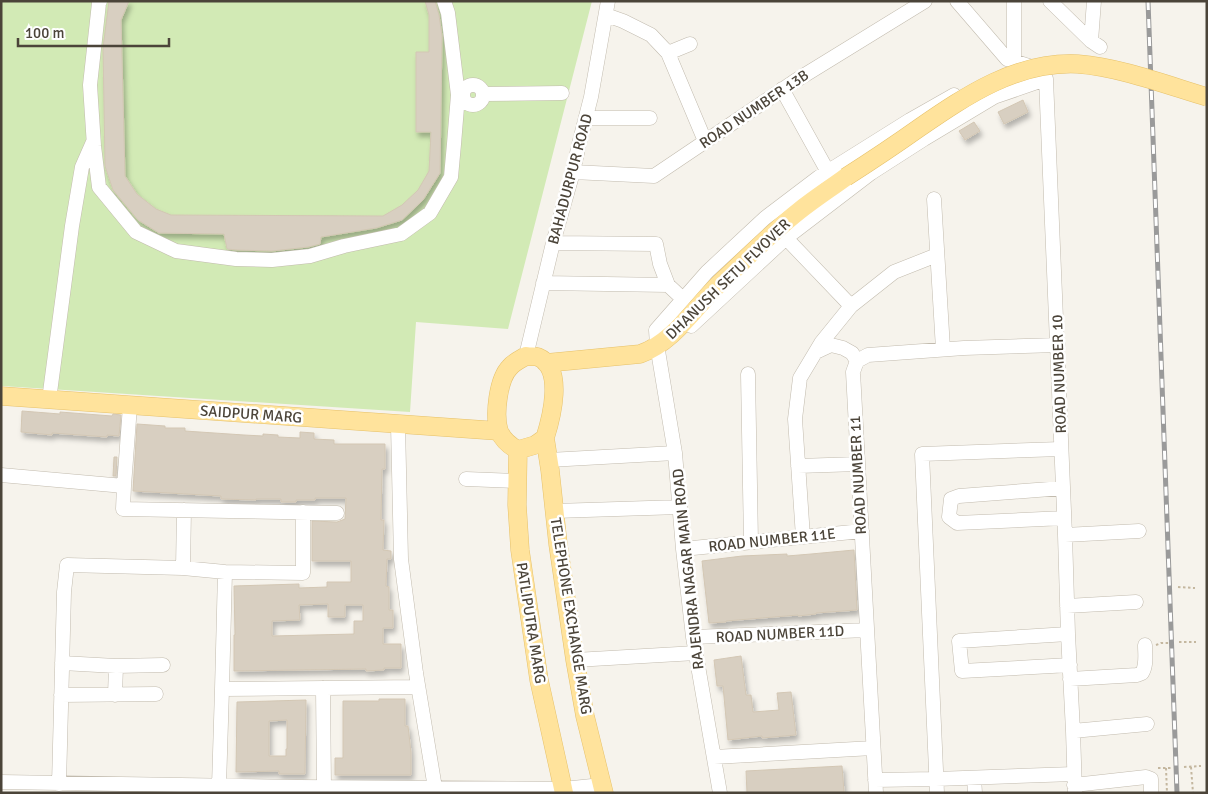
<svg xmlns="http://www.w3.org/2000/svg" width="1208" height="794" viewBox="0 0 1208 794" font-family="Signika,sans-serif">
  <defs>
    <filter id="shadow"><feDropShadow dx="2.5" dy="4.5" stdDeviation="2.5" flood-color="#0004"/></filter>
  </defs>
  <rect width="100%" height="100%" fill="#f6f3ec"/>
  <path fill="#d2eab5" d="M1 1H592L508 329 416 322 410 412 2 386 1 383Z"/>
  <path fill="#d8cfc1" stroke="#d3c7b4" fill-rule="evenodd" filter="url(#shadow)" d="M109 1H129L121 20 125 176 137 194 156 209 171 215 383 216 402 205 418 190 429 171 431 132H416V52H429V15L425 1H435L439 15 442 36 440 173 423 200 402 220 376 228 321 237 320 244 308 247 272 251 237 250 227 249 224 234 159 233 138 220 113 190 105 166 103 48Z
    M1023 100 1028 112 1004 124 998 112Z
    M974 122 980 131 965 140 959 131Z
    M22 411 60 414V412L112 416 113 414 121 415 119 436 107 435V437L52 433V435L21 432Z
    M137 424 165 426V428H185V431L244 435 263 436V434L278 435V437L300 438V432L314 433V439L334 440V444H385V469H382L381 520H384L383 550 391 551V559H387L386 586 389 587V610H393V628H383V644H401V668H384V670L366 671V669L234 671V635H235L234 586 299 584V588L327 587V582H351V561H312V521L337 522 345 519 346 498H315V500H296V502H281V499H256V500L221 499V496L133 491ZM328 604V617H345V605H363V621H354V634L272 636V621L300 620 299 605Z
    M114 457H117L116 476H113Z
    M854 550 857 610 816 613V614L798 616V615L726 621V622L709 623 702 561 742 556 787 554V556L811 554Z
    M741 656 746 695H751L753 712 779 710 777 693 791 692 796 735 762 738V736L728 740 723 686H717L714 660Z
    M379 699H405V726H408L411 752V775H335V758H343V701H379Z
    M306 700 305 774H279V771L236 772 237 702ZM287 720V749H286V756H269V721Z
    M842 766 844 792 747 793 746 771Z"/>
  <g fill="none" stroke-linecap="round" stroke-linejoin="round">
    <defs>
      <path id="minor" d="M100 1 99 3 90 85 94 146 99 187 136 232 176 251 236 259 272 260 310 256 344 246 401 234 430 213 451 177 454 144 458 95 448 13 444 1
        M957 1 1007 59 1041 70 1046 79 1065 535 1068 634 1073 731 1075 793
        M1050 1 1091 41 1100 47
        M606 15 623 21 651 35 668 53 705 141
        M1091 41 1094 1
        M668 53 690 44
        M1014 62V1
        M463 95a10 10 0 1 1 20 0a10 10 0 1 1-20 0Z
        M782 89 828 172
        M483 94 562 93
        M586 118H650
        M573 172 654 176 795 81 925 1
        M934 199 943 349
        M786 238 851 306
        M553 243 656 244 660 264 668 285 683 299
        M543 283 668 285
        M691 326 786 238 871 173 924 139 994 97 1046 79
        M816 352 831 345 843 348 852 353 857 361
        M526 356 553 243 573 172 579 144 591 97 608 1
        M748 374 751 542
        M49 400 72 226 82 167 93 142
        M398 425 401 559 416 673 435 788
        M549 460 675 453
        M798 466 858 464
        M1 475 124 486 123 509 337 513
        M466 479 517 481
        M124 486 130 406
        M1063 488 959 496 951 499 949 517 957 523 1064 518
        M184 510 183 568 225 572 303 573V512
        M555 511 680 507
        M1065 535 1139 531
        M803 537 795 419 800 378 821 343 851 306 894 272 937 255
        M683 549 862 531
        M1067 606 1136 602
        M1068 634 959 641 962 671 1070 665
        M693 637 867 630
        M575 660 696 653
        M62 663 116 666 163 665
        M1070 679 1137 675 1142 673C1147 665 1145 654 1145 645
        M323 688 324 788
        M222 689 225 572
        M61 695 156 694
        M115 695 116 666
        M1073 731 1147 724
        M714 757 873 748
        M974 778 975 793
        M875 780 936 779 1074 774
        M1 782 298 787 563 789 602 785
        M59 784 64 592 67 565 183 568
        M1074 785 1146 777 1151 779V793
        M219 786 222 689 418 687
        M720 793 693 637 683 549 675 453 657 345 656 330 707 272 765 218 819 177 910 120 954 95
        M876 793 853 372 857 361 868 355 964 348 1058 345
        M937 793 922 454 1061 449"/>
      <path id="major" d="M526 356C530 357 535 356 538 357 565 368 551 419 545 438L535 445 518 450C510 446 503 440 499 431 494 415 498 379 510 367 514 362 521 359 526 356Z
        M546 363 640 354C673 343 695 307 720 283 746 259 771 233 799 211 814 199 831 188 846 177
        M1 396 499 431
        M545 438 550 470 558 544 575 660 585 716 604 793
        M518 450 517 505 520 550 539 680 564 793"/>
    </defs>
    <use href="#minor" stroke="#c2bbae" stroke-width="15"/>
    <use href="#major" stroke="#e6c16a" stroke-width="19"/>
    <path stroke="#c4b79f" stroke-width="2" stroke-dasharray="2.5 2.5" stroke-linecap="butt" d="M1178 587 1195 588
      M1179 642H1196
      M1156 645 1161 643H1169
      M1184 767 1201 766
      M1191 767 1193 793
      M1158 768H1173
      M1166 768 1167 793"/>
    <use href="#minor" stroke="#fff" stroke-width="14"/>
    <use href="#major" stroke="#ffe39c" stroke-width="18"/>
    <defs>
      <path id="rail" d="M1148 1 1177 793"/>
    </defs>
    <use href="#rail" stroke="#9a9a9a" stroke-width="5"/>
    <use href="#rail" stroke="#fff" stroke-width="3" stroke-dasharray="9" stroke-linecap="butt"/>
    <defs>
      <path id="major-bridge" d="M846 177C871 161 895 145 919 128 967 95 1017 61 1078 64 1119 67 1167 85 1207 97"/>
    </defs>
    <use href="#major-bridge" stroke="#e6c16a" stroke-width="19" stroke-linecap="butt"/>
    <use href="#major-bridge" stroke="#ffe39c" stroke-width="18"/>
  </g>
  <g text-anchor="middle" stroke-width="5" stroke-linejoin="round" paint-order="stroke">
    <g font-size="15" fill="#4b4439" stroke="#fff">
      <text transform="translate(754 109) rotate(-34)" y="5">ROAD NUMBER 13B</text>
      <text transform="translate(570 179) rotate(-75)" y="5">BAHADURPUR ROAD</text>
      <text transform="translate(728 279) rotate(-44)" y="5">DHANUSH SETU FLYOVER</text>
      <text transform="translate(1059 374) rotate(-92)" y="5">ROAD NUMBER 10</text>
      <text transform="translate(251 414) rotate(4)" y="5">SAIDPUR MARG</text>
      <text transform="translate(858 475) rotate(-93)" y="5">ROAD NUMBER 11</text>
      <text transform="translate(772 540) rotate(-6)" y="5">ROAD NUMBER 11E</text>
      <text transform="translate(688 569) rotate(-96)" y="5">RAJENDRA NAGAR MAIN ROAD</text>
      <text transform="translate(571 616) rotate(81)" y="5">TELEPHONE EXCHANGE MARG</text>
      <text transform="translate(531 623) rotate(81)" y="5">PATLIPUTRA MARG</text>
      <text transform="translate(780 634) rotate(-3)" y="5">ROAD NUMBER 11D</text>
    </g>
  </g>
  <rect width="1208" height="794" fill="none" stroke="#4b4439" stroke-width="5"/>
  <path d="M18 38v8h151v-8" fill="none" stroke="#4b4439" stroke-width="2.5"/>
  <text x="25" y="38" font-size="15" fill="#4b4439" stroke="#ffffff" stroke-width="4" paint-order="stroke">100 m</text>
</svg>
